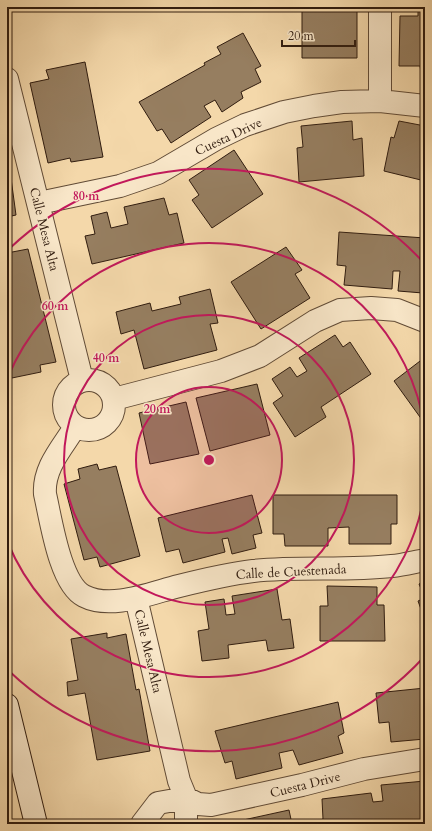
<svg xmlns="http://www.w3.org/2000/svg" width="432" height="831" viewBox="0 0 432 831" font-family="Cardo,serif">
  <rect width="100%" height="100%" fill="#f4d8aa"/>
  <filter id="stains"><feTurbulence type="fractalNoise" baseFrequency=".005" numOctaves="4"/><feColorMatrix values="0 0 0 0 .2 0 0 0 0 .09 0 0 0 0 .02 0 0 0 .5 -.17"/></filter>
  <radialGradient id="worn" r=".72"><stop offset=".6" stop-color="#630" stop-opacity="0"/><stop offset="1" stop-color="#630" stop-opacity=".3"/></radialGradient>
  <path fill="#967e60" stroke="#301c0f" d="M297 7H357V58H302V8L297 9Z
    M418 9H425V72H421L420 66H399L400 16H418Z
    M243 33 261 66 255 69 261 82 241 92 243 98 222 112 215 100 204 106 211 117 171 143 162 129 157 131 139 102 205 65 204 63 221 54 217 47Z
    M85 62 103 157 71 162 70 158 48 163 30 83 49 79 46 70Z
    M352 121 353 140 362 138 364 176 299 182 297 148 303 147 301 126Z
    M399 121 425 126V181L384 171 391 137 394 138Z
    M7 149 16 215 7 217Z
    M234 150 263 194 212 228 192 200 199 195 189 180Z
    M164 198 169 215 177 213 184 243 92 264 85 236 95 234 91 216 107 212 111 228 128 224 124 207Z
    M339 232 425 238V280L423 293 398 291 400 271H393L392 289 344 285 346 266 337 265Z
    M286 247 302 270 295 274 310 298 261 329 231 282Z
    M28 249 56 362 40 365 41 372 7 379V253Z
    M210 289 218 323 210 324 217 350 144 369 134 330 121 334 116 312 150 303 152 311 181 304 179 297Z
    M335 335 343 347 350 342 371 374 321 407 326 417 295 437 273 403 283 396 272 379 290 367 297 377 307 371 299 358Z
    M424 358 425 360V424L394 381Z
    M257 384 270 435 210 451 196 398Z
    M186 402 199 454 150 464 139 413Z
    M97 464 99 470 116 466 140 556 100 567 97 557 84 560 64 484 80 479 78 469Z
    M252 495 262 533 253 535 256 548 232 554 228 538 222 539 225 552 183 563 179 549 166 552 158 518Z
    M273 495H397V524H391V544H349V527L328 528V546H285L284 534H273Z
    M425 581V598L419 584Z
    M327 586 377 587V605H384L385 641H320V606H328Z
    M277 589 282 620 290 619 294 648 268 651 266 640 228 645 229 658 202 661 198 631 209 629 205 602 224 599 226 615 235 614 232 596Z
    M425 598V620L418 601Z
    M107 633V638L126 634 136 690 139 689 150 751 97 760 85 693 68 696 67 682 78 680 71 639Z
    M425 688V739L391 742 389 722 379 723 376 693Z
    M338 702 344 733 338 736 343 753 299 765 293 750 279 753 282 768 236 779 232 761 225 763 215 731Z
    M425 781V824H320V820L323 819 322 799 371 793 373 802 383 801 381 785Z
    M289 810 292 824H225Z"/>
  <g fill="none" stroke-linecap="round" stroke-linejoin="round">
    <defs>
      <path id="street" d="M7 79 82 380
        M380 101V7
        M39 203 120 186 158 173 216 139 245 125 284 112 314 106 342 102 380 101 425 106
        M64 405a25 25 0 1 1 50 0a25 25 0 1 1-50 0Z
        M114 399 221 371 260 356 315 321 340 310 371 308 397 310 425 321
        M75 427C62 448 43 468 45 494 51 520 60 584 84 596 111 610 151 593 179 586 203 580 228 574 253 571 299 566 346 571 392 566 403 565 414 562 425 560
        M136 598 179 781 186 798V824
        M142 824 158 803 186 798 198 804 211 805 302 785 364 769 425 759"/>
      <path id="secondary" d="M7 705 36 824"/>
    </defs>
    <use href="#street" stroke="#614b36" stroke-width="24"/>
    <use href="#secondary" stroke="#301c0f" stroke-width="24"/>
    <use href="#street" stroke="#f8e6c8" stroke-width="22"/>
    <use href="#secondary" stroke="#f8e6c8" stroke-width="22"/>
  </g>
  <circle cx="209" cy="460" r="73" fill="#c2185b" fill-opacity=".12"/>
  <g fill="none" stroke="#c2185b" stroke-width="2">
    <circle cx="209" cy="460" r="73"/>
    <circle cx="209" cy="460" r="145"/>
    <path d="M425 490A218 218 0 0 1 8 543M8 377A218 218 0 0 1 425 430"/>
    <path d="M424 657A291 291 0 0 1 9 671M9 249A291 291 0 0 1 424 263"/>
  </g>
  <g text-anchor="middle" stroke-width="3" stroke-linejoin="round" paint-order="stroke">
    <g font-size="13" fill="#301c0f" stroke="#f8e6c8">
      <text transform="translate(228 136) rotate(-25)" y="5">Cuesta Drive</text>
      <text transform="translate(45 229) rotate(76)" y="5">Calle Mesa Alta</text>
      <text transform="translate(291 571) rotate(-3)" y="5">Calle de Cuestenada</text>
      <text transform="translate(149 651) rotate(77)" y="5">Calle Mesa Alta</text>
      <text transform="translate(305 784) rotate(-14)" y="5">Cuesta Drive</text>
    </g>
  </g>
  <circle cx="209" cy="460" r="6" fill="#c2185b" stroke="#f8e6c8" stroke-width="2"/>
  <g font-size="12" text-anchor="middle" font-weight="bold" fill="#c2185b" stroke="#f8e6c8" stroke-width="3" stroke-linejoin="round" paint-order="stroke">
    <text x="86" y="200">80 m</text>
    <text x="55" y="310">60 m</text>
    <text x="106" y="362">40 m</text>
    <text x="157" y="413">20 m</text>
  </g>
  <rect width="432" height="831" fill="none" stroke="#f4d8aa" stroke-width="24"/>
  <rect x="8" y="8" width="416" height="815" fill="none" stroke="#301c0f" stroke-width="2"/>
  <rect x="12" y="12" width="408" height="807" fill="none" stroke="#301c0f"/>
  <path d="M282 40v6h73v-6" fill="none" stroke="#301c0f" stroke-width="2"/>
  <text x="288" y="40" font-size="12" fill="#301c0f" stroke="#f8e6c8" stroke-width="3" paint-order="stroke">20 m</text>
  <rect width="100%" height="100%" filter="url(#stains)"/>
  <rect width="100%" height="100%" fill="url(#worn)"/>
</svg>
